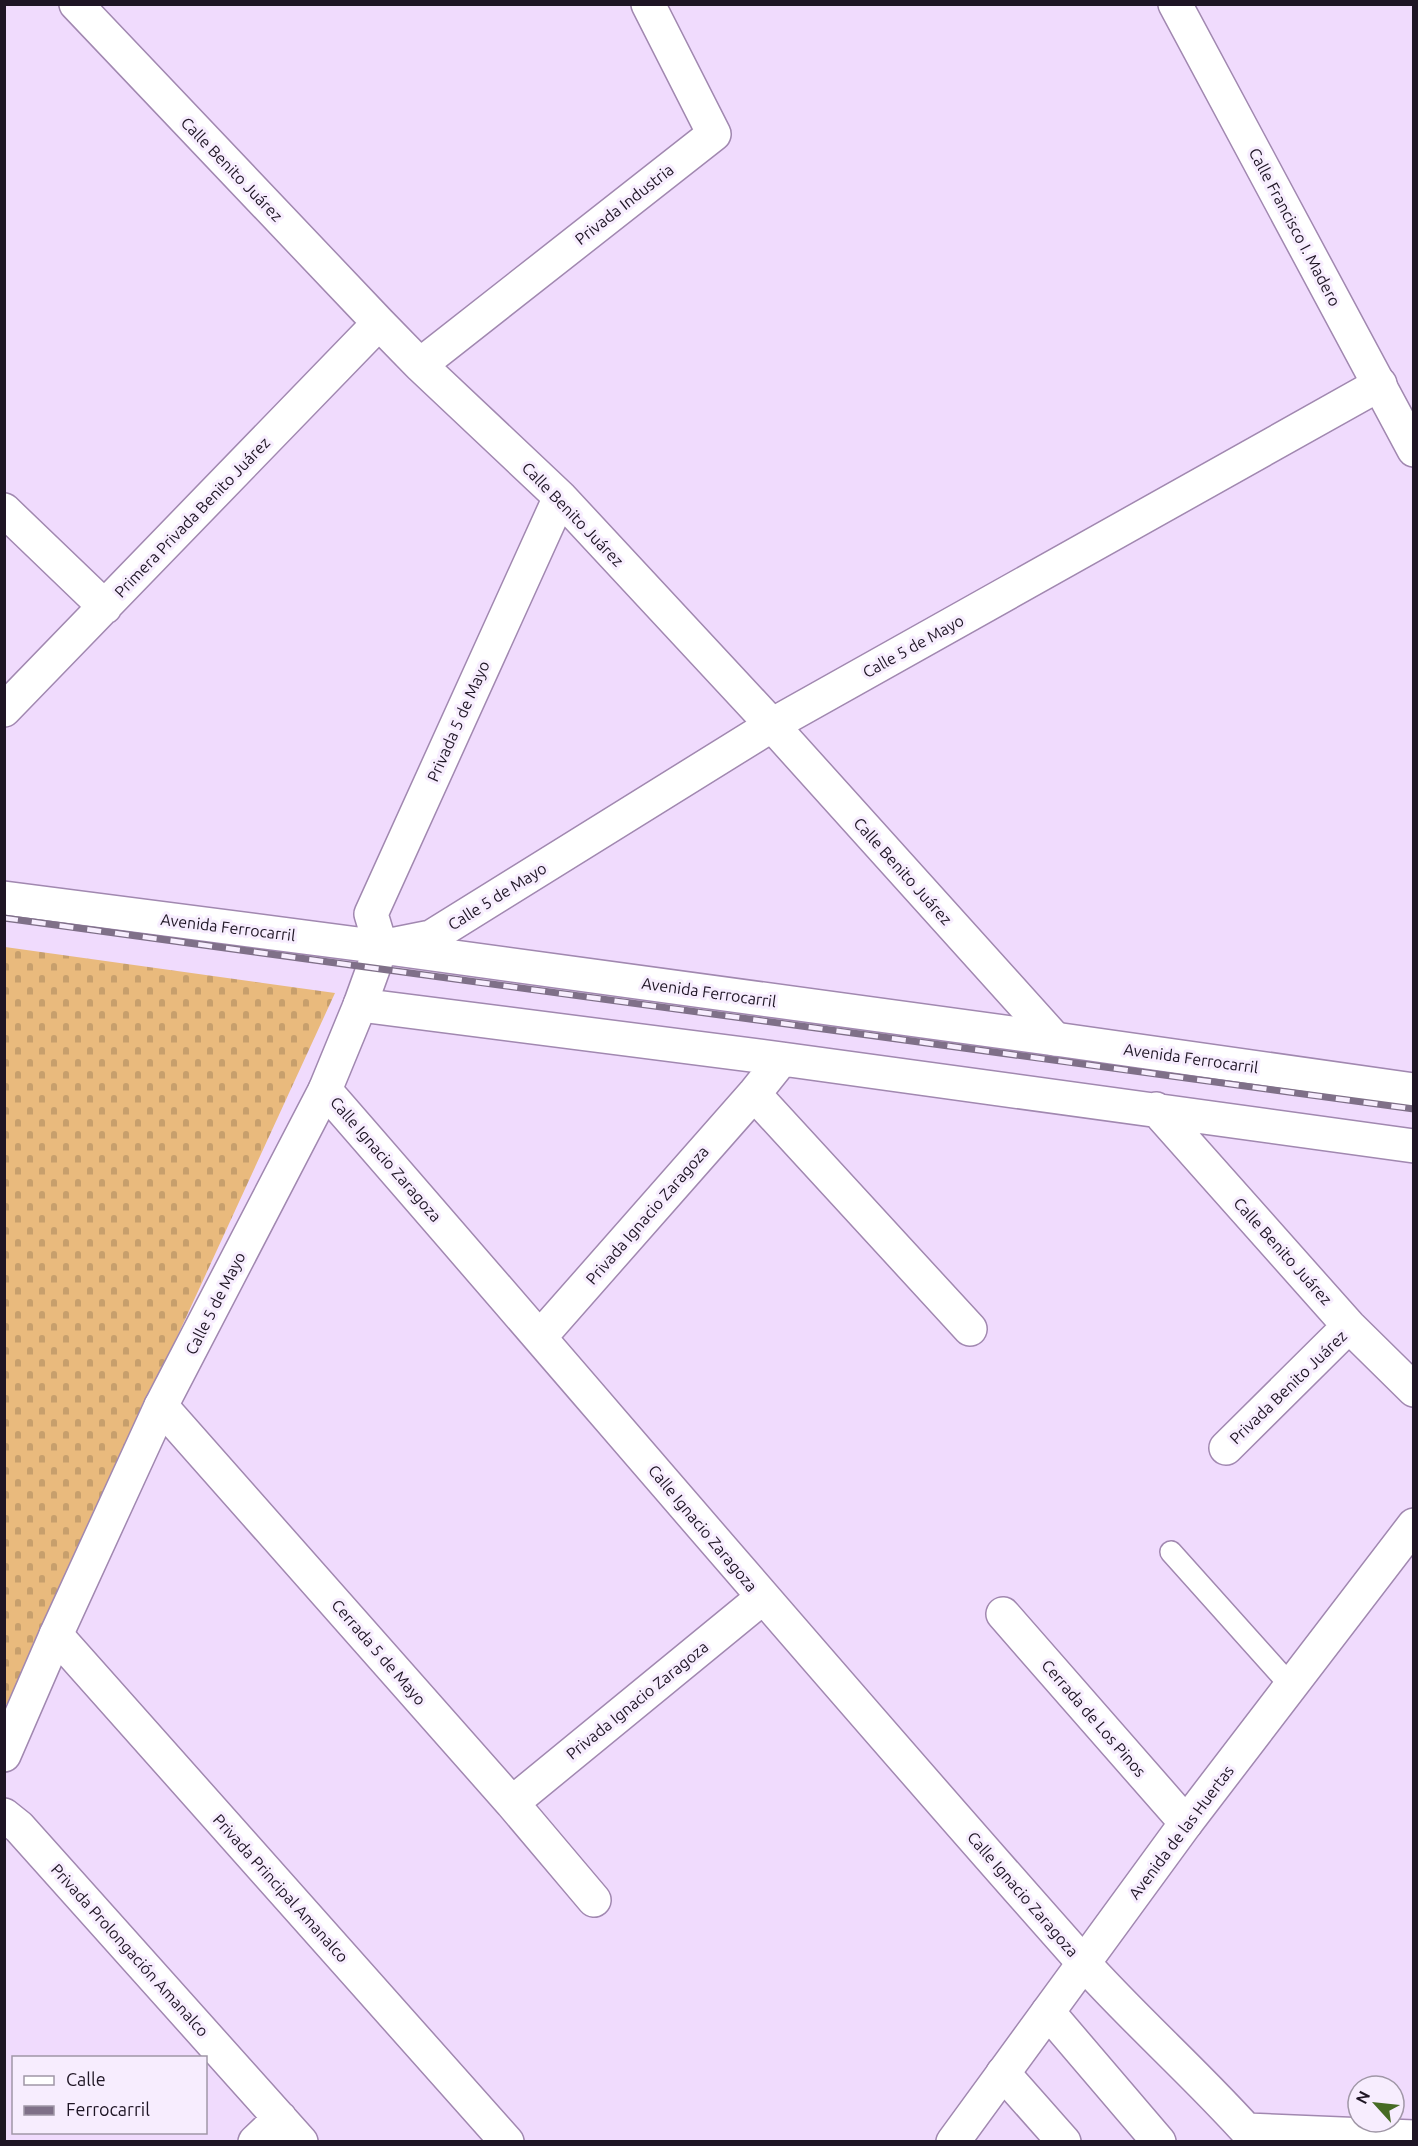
<svg xmlns="http://www.w3.org/2000/svg" width="1418" height="2146" viewBox="0 0 1418 2146" font-family="Ubuntu,sans-serif">
  <defs>
    <pattern id="cemetery-stones" width="16" height="16" patternUnits="userSpaceOnUse" patternTransform="scale(1.5)"><rect width="16" height="16" fill="#e9ba7d"/><path d="M2 7V4a2 2 0 0 1 4 0v3zM10 15v-3a2 2 0 0 1 4 0v3z" fill="#c79f6c"/></pattern>
  </defs>
  <rect width="100%" height="100%" fill="#f0dbfd"/>
  <path fill="url(#cemetery-stones)" d="M5 947 335 993 8 1705 5 1703Z"/>
  <g fill="none" stroke-linecap="round" stroke-linejoin="round">
    <defs>
      <path id="service" d="M1171 1552 1291 1686"/>
      <path id="minor" d="M76 4 379 323 420 365 560 497 772 725 1055 1039
        M420 365 714 134 648 4
        M4 510 105 607
        M4 710 379 323
        M4 898 381 947 431 937 772 725 1380 384
        M381 947 371 914 560 497
        M360 1005 782 1059 1414 1146
        M325 1090C577 1379 825 1672 1080 1959 1136 2022 1201 2078 1257 2142
        M754 1094 970 1329
        M1156 1109 1349 1326 1414 1390
        M540 1337 754 1094 782 1059
        M161 1406 512 1803 594 1900
        M1226 1448 1349 1326
        M1003 1614 1186 1823
        M56 1635 507 2142
        M512 1803 762 1598
        M4 1815 19 1827 301 2142
        M1048 2012 1159 2142
        M1003 2073 1064 2142
        M1247 2130 1414 2137
        M255 2142 280 2118"/>
      <path id="tertiary" d="M1175 4 1414 450
        M4 1755 56 1635 161 1406 325 1090 360 1005 381 947 1055 1039 1414 1090
        M953 2142 1186 1823 1414 1525"/>
    </defs>
    <use href="#service" stroke="#a188b0" stroke-width="24"/>
    <use href="#minor" stroke="#a188b0" stroke-width="36"/>
    <use href="#tertiary" stroke="#a188b0" stroke-width="36"/>
    <use href="#service" stroke="#fff" stroke-width="21"/>
    <use href="#minor" stroke="#fff" stroke-width="33"/>
    <use href="#tertiary" stroke="#fff" stroke-width="33"/>
    <defs>
      <path id="rail" d="M4 918 1414 1109"/>
    </defs>
    <use href="#rail" stroke="#7f7088" stroke-width="7"/>
    <use href="#rail" stroke="#f7edfe" stroke-width="4.5" stroke-dasharray="14" stroke-linecap="butt"/>
  </g>
  <g text-anchor="middle" stroke-width="6" stroke-linejoin="round" paint-order="stroke">
    <g font-size="16" fill="#1e1524" stroke="#f7edfe">
      <text transform="translate(232 169) rotate(46)" y="6">Calle Benito Juárez</text>
      <text transform="translate(624 204) rotate(-38)" y="6">Privada Industria</text>
      <text transform="translate(1295 227) rotate(62)" y="6">Calle Francisco I. Madero</text>
      <text transform="translate(573 514) rotate(46)" y="6">Calle Benito Juárez</text>
      <text transform="translate(192 517) rotate(-46)" y="6">Primera Privada Benito Juárez</text>
      <text transform="translate(913 646) rotate(-29)" y="6">Calle 5 de Mayo</text>
      <text transform="translate(458 721) rotate(-66)" y="6">Privada 5 de Mayo</text>
      <text transform="translate(903 871) rotate(48)" y="6">Calle Benito Juárez</text>
      <text transform="translate(497 896) rotate(-32)" y="6">Calle 5 de Mayo</text>
      <text transform="translate(228 927) rotate(7)" y="6">Avenida Ferrocarril</text>
      <text transform="translate(709 992) rotate(8)" y="6">Avenida Ferrocarril</text>
      <text transform="translate(1191 1058) rotate(8)" y="6">Avenida Ferrocarril</text>
      <text transform="translate(386 1159) rotate(49)" y="6">Calle Ignacio Zaragoza</text>
      <text transform="translate(647 1215) rotate(-49)" y="6">Privada Ignacio Zaragoza</text>
      <text transform="translate(1283 1251) rotate(48)" y="6">Calle Benito Juárez</text>
      <text transform="translate(215 1303) rotate(-63)" y="6">Calle 5 de Mayo</text>
      <text transform="translate(1288 1387) rotate(-44)" y="6">Privada Benito Juárez</text>
      <text transform="translate(703 1528) rotate(50)" y="6">Calle Ignacio Zaragoza</text>
      <text transform="translate(379 1652) rotate(49)" y="6">Cerrada 5 de Mayo</text>
      <text transform="translate(637 1700) rotate(-39)" y="6">Privada Ignacio Zaragoza</text>
      <text transform="translate(1094 1718) rotate(49)" y="6">Cerrada de Los Pinos</text>
      <text transform="translate(1181 1832) rotate(-53)" y="6">Avenida de las Huertas</text>
      <text transform="translate(281 1888) rotate(48)" y="6">Privada Principal Amanalco</text>
      <text transform="translate(1023 1894) rotate(49)" y="6">Calle Ignacio Zaragoza</text>
      <text transform="translate(130 1950) rotate(48)" y="6">Privada Prolongación Amanalco</text>
    </g>
  </g>
  <rect width="1418" height="2146" fill="none" stroke="#1e1524" stroke-width="12"/>
  <rect x="12" y="2056" width="195" height="78" fill="#f7edfe" stroke="#a097a7" stroke-width="1.5"/>
  <rect x="24" y="2076" width="30" height="9" fill="#ffffff" stroke="#a097a7" stroke-width="1.5"/>
  <text x="66" y="2086" font-size="18" fill="#1e1524">Calle</text>
  <rect x="24" y="2106" width="30" height="9" fill="#7f7088" stroke="#a097a7" stroke-width="1.5"/>
  <text x="66" y="2116" font-size="18" fill="#1e1524">Ferrocarril</text>
  <g transform="translate(1376 2104) rotate(297)"><circle r="28" fill="#f7edfe" stroke="#a097a7" stroke-width="1.5"/>
  <path d="M0-4.5L10 22L0 15L-10 22Z" fill="#466b24"/>
  <text y="-9" font-size="16" font-weight="bold" text-anchor="middle" fill="#1e1524">N</text>
  </g>
</svg>
